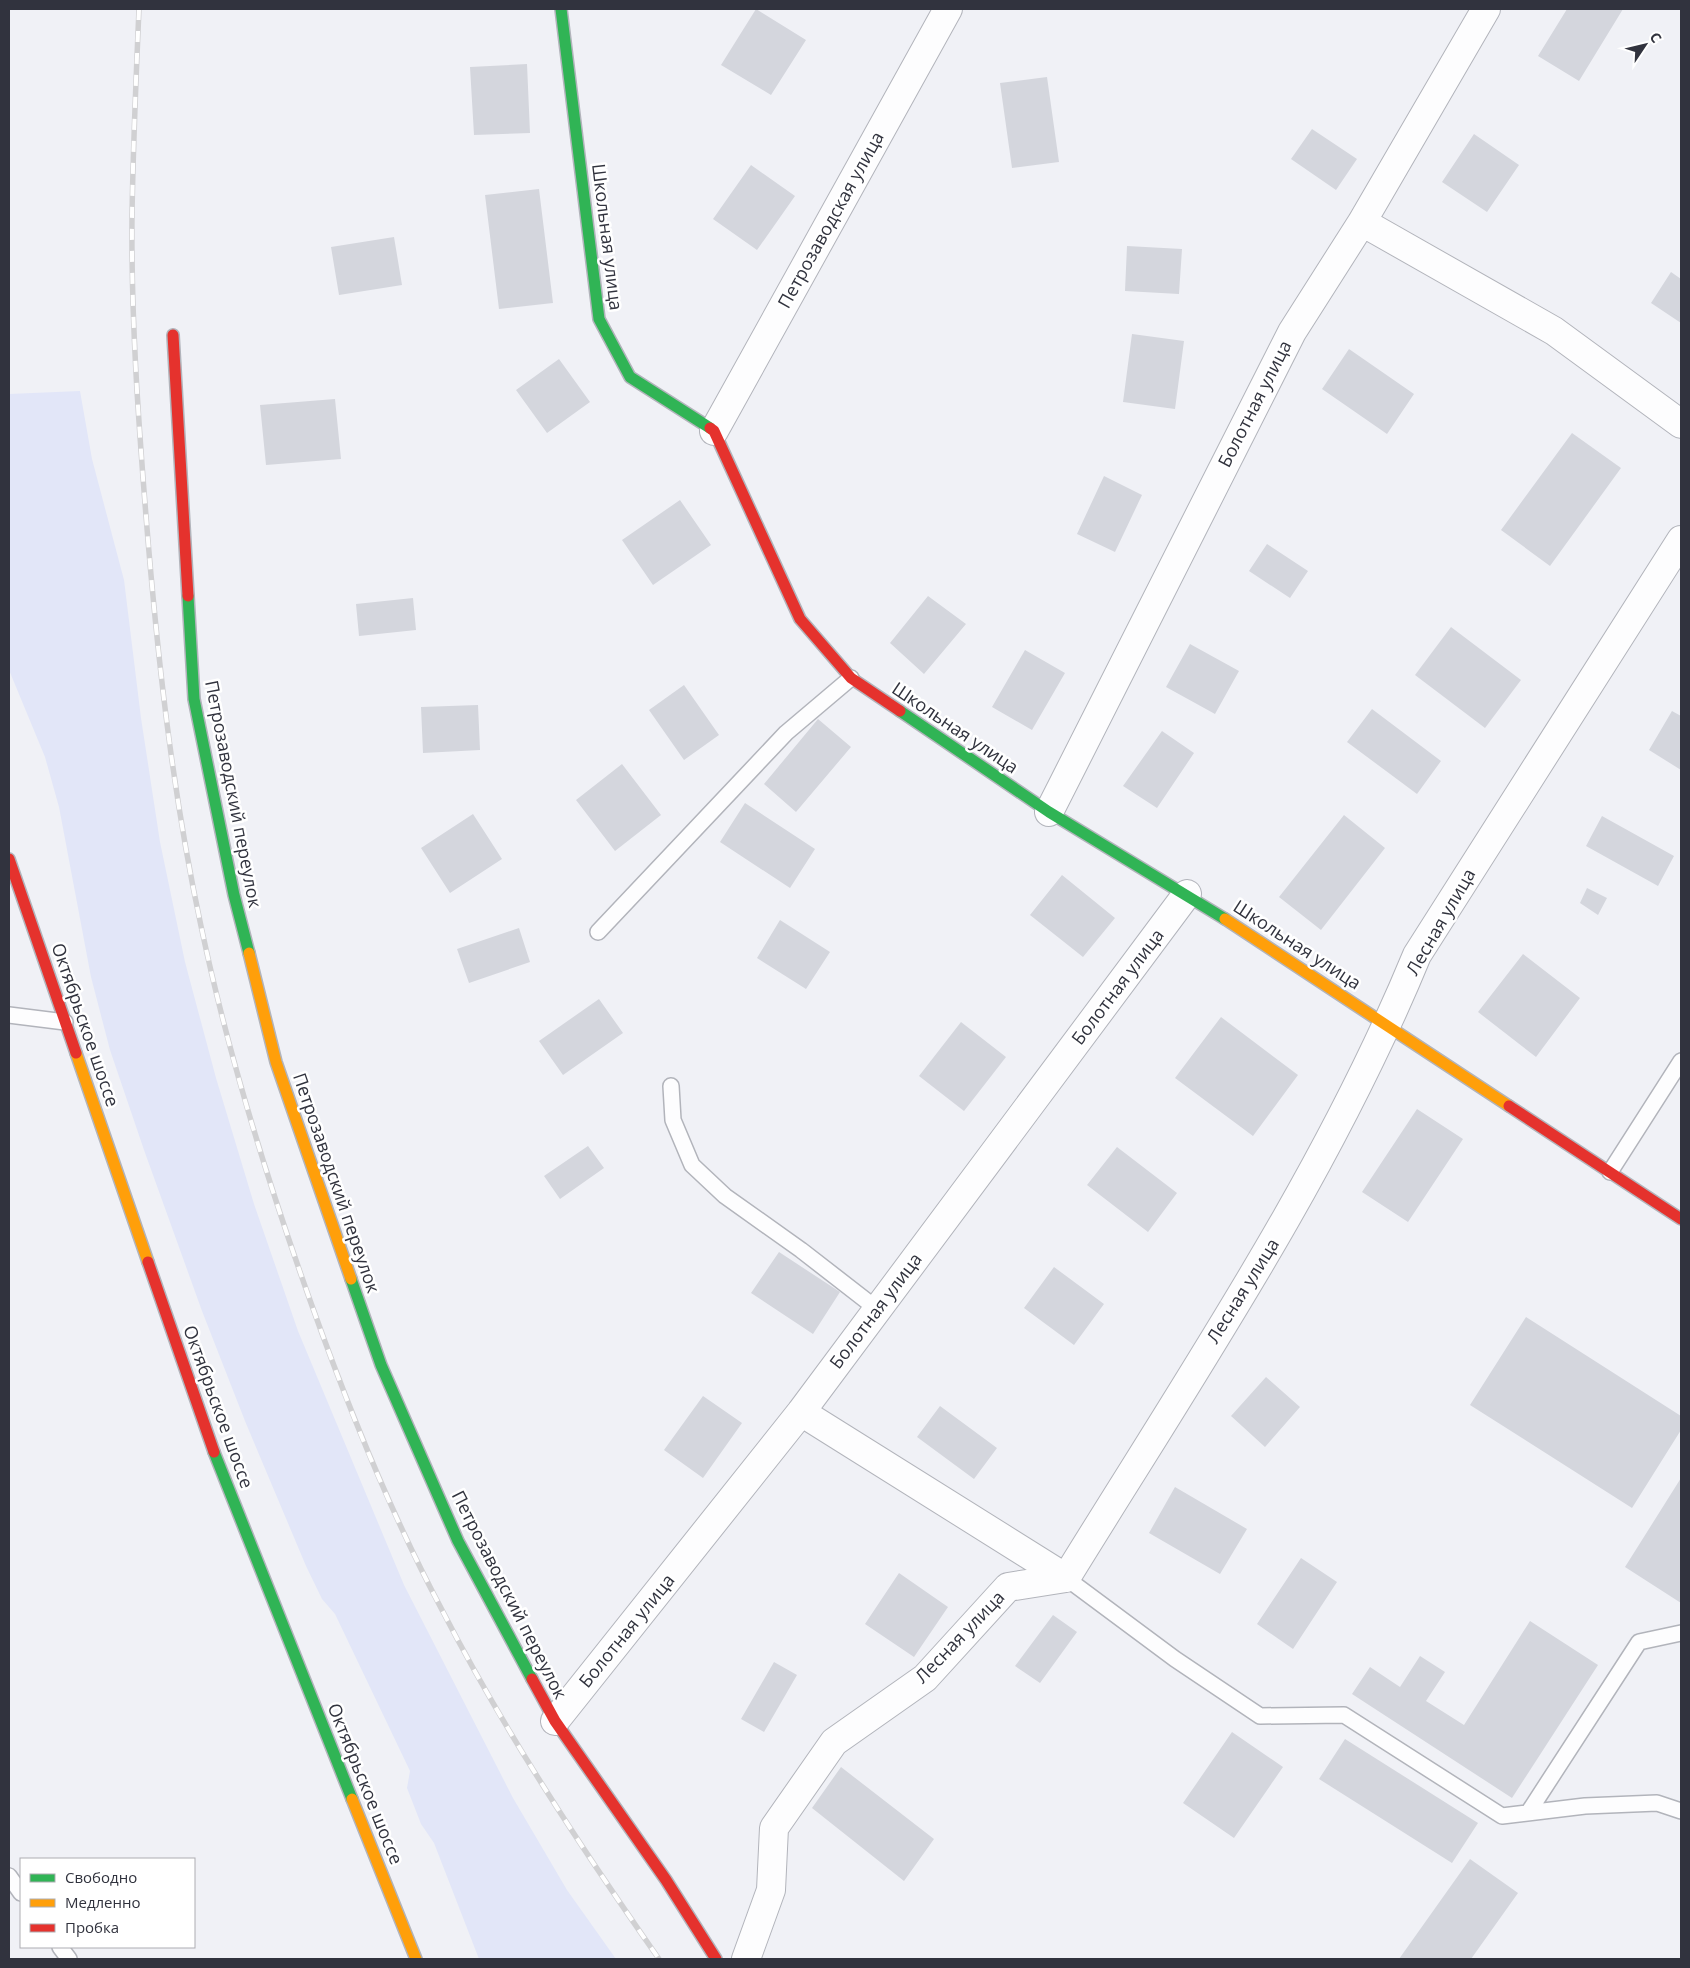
<svg xmlns="http://www.w3.org/2000/svg" width="1690" height="1968" viewBox="0 0 1690 1968" font-family="'Open Sans',sans-serif">
  <rect width="100%" height="100%" fill="#f0f1f6"/>
  <path fill="#e2e6f8" d="M80 391 92 459 124 580 141 718 160 842 185 962 216 1078 254 1204 298 1331 404 1585 513 1798 567 1890 616 1959H479L434 1843 421 1824 407 1788 410 1771 335 1614 322 1599 306 1566 245 1421 202 1311 144 1150 110 1050 91 977 59 807 45 757 9 670V394Z"/>
  <path fill="#d4d6dd" d="M756 9 806 40 771 95 721 65Z
    M1567 9H1623L1579 81 1538 56Z
    M527 64 530 133 474 135 470 67Z
    M1047 77 1059 162 1012 168 1000 83Z
    M1312 129 1357 159 1336 190 1291 159Z
    M1474 134 1519 165 1487 212 1442 182Z
    M751 165 795 196 757 250 713 219Z
    M539 189 553 303 499 309 485 195Z
    M394 237 402 285 339 295 331 247Z
    M1127 246 1182 249 1179 294 1125 291Z
    M1671 272 1681 279V323L1651 303Z
    M1132 334 1184 341 1175 409 1123 402Z
    M1349 349 1414 394 1387 434 1322 389Z
    M559 359 590 402 547 433 516 390Z
    M335 399 341 459 266 465 260 405Z
    M1572 433 1621 468 1550 566 1501 530Z
    M1104 476 1142 495 1115 552 1077 534Z
    M680 500 711 545 653 585 622 540Z
    M1267 544 1308 571 1290 598 1249 571Z
    M928 596 966 624 924 674 890 643Z
    M413 598 416 630 359 636 356 604Z
    M1451 627 1521 680 1485 728 1415 675Z
    M1190 644 1239 671 1215 714 1166 687Z
    M1025 650 1065 673 1032 730 992 707Z
    M684 685 719 735 684 760 649 710Z
    M478 705 480 750 423 753 421 707Z
    M1372 709 1441 761 1417 794 1347 742Z
    M1672 711 1681 716V770L1649 750Z
    M818 719 851 747 796 812 764 784Z
    M1162 731 1194 753 1157 808 1123 786Z
    M622 764 661 815 615 851 576 800Z
    M745 803 815 849 790 888 720 842Z
    M473 814 502 859 450 893 421 848Z
    M1344 815 1385 848 1321 930 1279 897Z
    M1602 816 1674 856 1658 886 1586 846Z
    M1062 875 1115 918 1083 957 1030 915Z
    M1587 888 1607 898 1598 915 1580 903Z
    M780 920 830 952 806 989 757 958Z
    M519 928 530 962 469 983 457 949Z
    M1523 954 1580 998 1536 1057 1478 1012Z
    M599 999 623 1033 563 1075 539 1041Z
    M1221 1017 1298 1075 1253 1136 1175 1078Z
    M961 1022 1006 1057 964 1111 919 1076Z
    M1417 1109 1463 1139 1408 1222 1362 1192Z
    M588 1146 604 1168 560 1199 544 1176Z
    M1117 1147 1177 1193 1148 1232 1087 1185Z
    M779 1252 840 1292 813 1334 751 1293Z
    M1054 1267 1104 1304 1074 1345 1024 1308Z
    M1526 1317 1681 1416V1430L1632 1508 1470 1405Z
    M1266 1377 1300 1407 1265 1447 1231 1416Z
    M703 1396 742 1423 703 1478 664 1450Z
    M940 1406 997 1448 974 1479 917 1437Z
    M1681 1478V1603L1625 1567Z
    M1175 1487 1247 1529 1220 1574 1149 1533Z
    M1301 1558 1337 1582 1293 1649 1257 1624Z
    M899 1573 948 1607 914 1657 865 1624Z
    M1053 1615 1077 1632 1040 1683 1015 1666Z
    M1530 1621 1598 1665 1512 1798 1352 1694 1370 1667 1400 1687 1420 1656 1445 1672 1426 1701 1464 1725Z
    M774 1662 797 1675 764 1732 741 1719Z
    M1232 1732 1283 1767 1234 1838 1183 1803Z
    M1345 1739 1478 1823 1452 1863 1319 1779Z
    M841 1767 934 1839 904 1881 812 1808Z
    M1470 1859 1518 1893 1471 1959H1399Z"/>
  <g fill="none" stroke-linecap="round" stroke-linejoin="round">
    <defs>
      <path id="lane" d="M598 932 786 733 851 678
        M9 1015 65 1022
        M671 1086 673 1120 692 1165 725 1196 801 1250 877 1309
        M1610 1172 1681 1061
        M1066 1578 1175 1659 1260 1716 1344 1715 1502 1816 1585 1806 1657 1803 1681 1811
        M1528 1813 1639 1642 1681 1633
        M9 1876 21 1893
        M60 1947 69 1959"/>
      <path id="street" d="M1362 222 1554 331 1681 424
        M714 431 948 9
        M1049 812 1292 332 1362 222 1486 9
        M801 1412 1066 1578
        M555 1721 801 1412 1187 894
        M746 1959 771 1890 774 1828 834 1742 925 1678 1008 1587 1066 1578C1191 1375 1326 1176 1417 955L1681 540"/>
      <path id="fast" d="M561 9 599 319 630 377 710 428
        M188 596 194 699 234 895 249 953
        M900 711 1049 812 1225 919
        M351 1279 381 1365 458 1541 532 1679
        M214 1452 352 1799"/>
      <path id="slow" d="M1225 919 1509 1106
        M249 953 276 1062 351 1279
        M76 1053 148 1262
        M352 1799 416 1959"/>
      <path id="jam" d="M173 335 188 596
        M710 428 714 431 800 619 851 678 900 711
        M9 859 76 1053
        M1509 1106 1681 1219
        M148 1262 214 1452
        M532 1679 555 1721 666 1880 716 1959"/>
    </defs>
    <use href="#lane" stroke="#b2b4bb" stroke-width="18"/>
    <use href="#street" stroke="#b2b4bb" stroke-width="30"/>
    <use href="#fast" stroke="#b2b4bb" stroke-width="14"/>
    <use href="#slow" stroke="#b2b4bb" stroke-width="14"/>
    <use href="#jam" stroke="#b2b4bb" stroke-width="14"/>
    <use href="#lane" stroke="#fdfdfe" stroke-width="15"/>
    <use href="#street" stroke="#fdfdfe" stroke-width="28"/>
    <use href="#fast" stroke="#30b455" stroke-width="11"/>
    <use href="#slow" stroke="#ff9f0a" stroke-width="11"/>
    <use href="#jam" stroke="#e5322d" stroke-width="11"/>
    <defs>
      <path id="rail" d="M139 9C136 78 133 147 132 216 131 316 138 416 146 516 157 653 172 791 201 926 228 1054 267 1180 311 1303 348 1407 389 1510 441 1608 504 1731 580 1846 659 1959"/>
    </defs>
    <use href="#rail" stroke="#d0d0d2" stroke-width="5.5"/>
    <use href="#rail" stroke="#fff" stroke-width="4" stroke-dasharray="11" stroke-linecap="butt"/>
  </g>
  <g text-anchor="middle" stroke-width="5" stroke-linejoin="round" paint-order="stroke">
    <g font-size="18" fill="#31333e" stroke="#fff">
      <text transform="translate(831 220) rotate(-61)" y="6">Петрозаводская улица</text>
      <text transform="translate(607 237) rotate(83)" y="6">Школьная улица</text>
      <text transform="translate(1255 404) rotate(-63)" y="6">Болотная улица</text>
      <text transform="translate(955 728) rotate(34)" y="6">Школьная улица</text>
      <text transform="translate(233 794) rotate(79)" y="6">Петрозаводский переулок</text>
      <text transform="translate(1441 922) rotate(-60)" y="6">Лесная улица</text>
      <text transform="translate(1297 945) rotate(33)" y="6">Школьная улица</text>
      <text transform="translate(1118 987) rotate(-53)" y="6">Болотная улица</text>
      <text transform="translate(85 1025) rotate(71)" y="6">Октябрьское шоссе</text>
      <text transform="translate(336 1183) rotate(71)" y="6">Петрозаводский переулок</text>
      <text transform="translate(1243 1291) rotate(-58)" y="6">Лесная улица</text>
      <text transform="translate(876 1311) rotate(-53)" y="6">Болотная улица</text>
      <text transform="translate(218 1407) rotate(70)" y="6">Октябрьское шоссе</text>
      <text transform="translate(509 1595) rotate(63)" y="6">Петрозаводский переулок</text>
      <text transform="translate(627 1631) rotate(-51)" y="6">Болотная улица</text>
      <text transform="translate(960 1637) rotate(-46)" y="6">Лесная улица</text>
      <text transform="translate(365 1784) rotate(68)" y="6">Октябрьское шоссе</text>
    </g>
  </g>
  <rect width="1690" height="1968" fill="none" stroke="#31333e" stroke-width="20"/>
  <rect x="20" y="1858" width="175" height="90" fill="#ffffff" stroke="#adadb2"/>
  <rect x="30" y="1874" width="25" height="8" fill="#30b455" stroke="#adadb2"/>
  <text x="65" y="1883" font-size="15" fill="#31333e">Свободно</text>
  <rect x="30" y="1899" width="25" height="8" fill="#ff9f0a" stroke="#adadb2"/>
  <text x="65" y="1908" font-size="15" fill="#31333e">Медленно</text>
  <rect x="30" y="1924" width="25" height="8" fill="#e5322d" stroke="#adadb2"/>
  <text x="65" y="1933" font-size="15" fill="#31333e">Пробка</text>
  <g transform="translate(1645 45) rotate(55)" stroke="#ffffff" stroke-width="4" paint-order="stroke">
  <path d="M0-4L9 19L0 12L-9 19Z" fill="#31333e"/>
  <text y="-8" font-size="14" font-weight="bold" text-anchor="middle" fill="#31333e">С</text>
  </g>
</svg>
